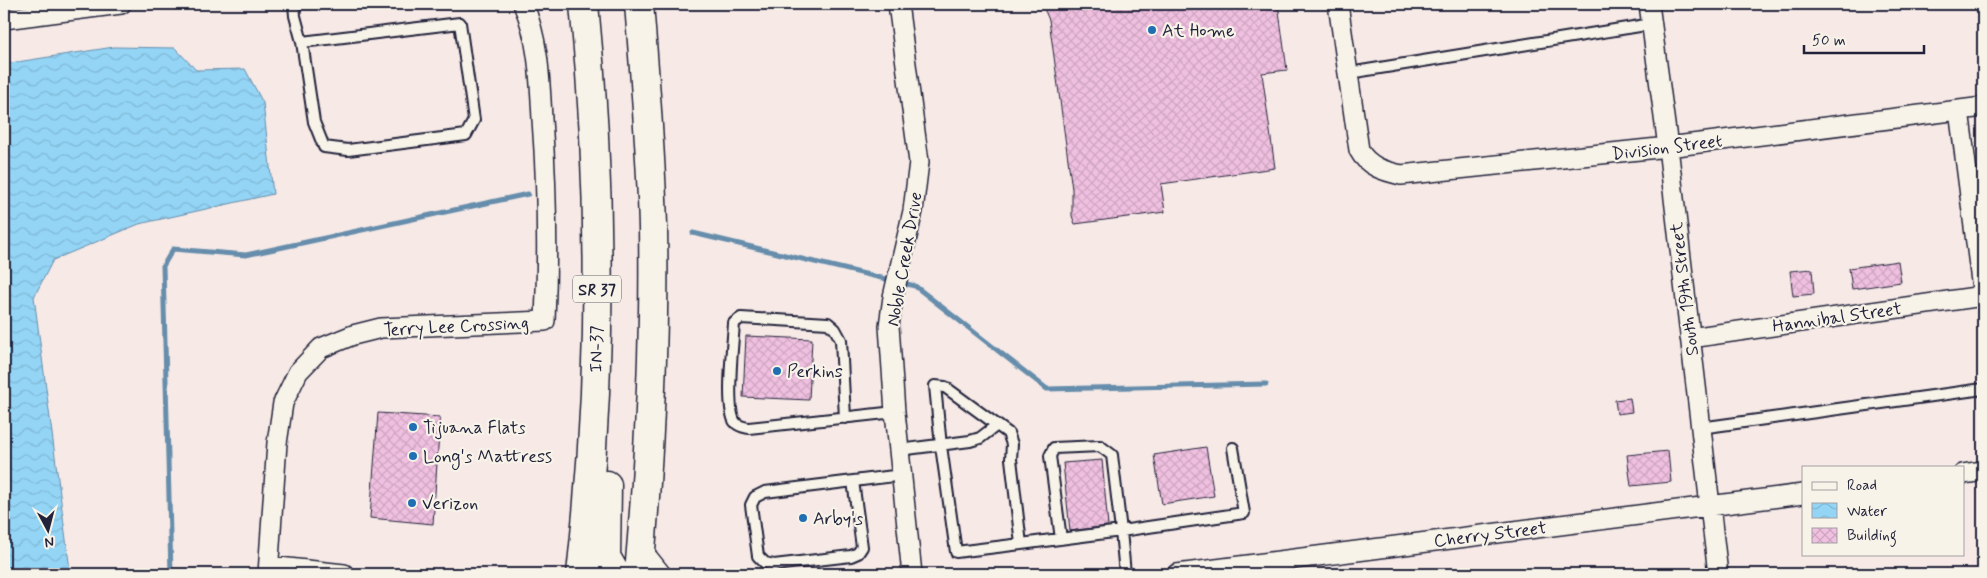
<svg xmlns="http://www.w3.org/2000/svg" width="1987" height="578" viewBox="0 0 1987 578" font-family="Mynerve,sans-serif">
  <defs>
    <pattern id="water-waves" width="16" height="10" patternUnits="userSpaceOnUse" patternTransform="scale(1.25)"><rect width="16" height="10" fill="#94d5f6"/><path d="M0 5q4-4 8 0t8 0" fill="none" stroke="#7fb7d4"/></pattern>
    <pattern id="building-cross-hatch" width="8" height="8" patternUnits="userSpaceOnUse" patternTransform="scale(1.25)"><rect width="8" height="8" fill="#f0c0e0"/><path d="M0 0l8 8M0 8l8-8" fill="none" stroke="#cea5c1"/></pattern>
  </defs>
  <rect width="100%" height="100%" fill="#f6e9e6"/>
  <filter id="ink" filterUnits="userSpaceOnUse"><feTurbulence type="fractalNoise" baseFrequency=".02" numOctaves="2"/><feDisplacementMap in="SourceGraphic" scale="10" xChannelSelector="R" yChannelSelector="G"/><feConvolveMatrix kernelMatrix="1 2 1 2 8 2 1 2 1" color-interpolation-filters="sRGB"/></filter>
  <g filter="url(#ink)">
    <path fill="url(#water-waves)" stroke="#668dab" d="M114 47 175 48 196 70 245 69 263 103 273 194 139 224 53 260 34 297 70 570 69 574H4V64Z"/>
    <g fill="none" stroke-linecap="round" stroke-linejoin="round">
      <path stroke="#668dab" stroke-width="5" d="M693 233 915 286 1047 389 1266 384
        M171 574 163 266 173 249 246 255 528 194"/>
    </g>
    <path fill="url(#building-cross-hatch)" stroke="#22223b" d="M1042 4H1278L1287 70 1262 73 1275 168 1161 184 1165 212 1075 224 1072 216V189L1049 20Z
      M1898 261 1901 282 1852 289 1849 268Z
      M1812 269 1814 294 1793 296 1790 271Z
      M746 336 812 339 809 400 743 397Z
      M1630 398 1632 412 1617 414 1615 400Z
      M378 413 440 417 433 524 370 518Z
      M1206 447 1214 496 1162 504 1154 455Z
      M1668 451 1671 482 1631 486 1627 455Z
      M1102 460 1108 526 1070 531 1063 463Z"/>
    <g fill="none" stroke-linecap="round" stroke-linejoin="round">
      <defs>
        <path id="service" d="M294 4 295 16 302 42 314 122 324 147 348 150 466 135 474 120 460 23 302 42
          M1349 73 1652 24
          M935 386 945 387 1008 433 1012 444 1011 459 1021 544 956 552 941 446Z
          M845 418 841 340 835 329 828 323 741 318 734 323C733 343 725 408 735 422 739 427 744 427 749 428L895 412
          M1700 428 1983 389
          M899 450 970 441 980 438 997 425
          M853 481 862 547 858 553 851 556 774 565 765 563 758 556 751 505 755 497 765 492 902 475
          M1061 539 1050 456 1054 448 1100 446 1112 455 1121 531 1244 513 1233 448
          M1021 544 1121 531 1125 574"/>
        <path id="minor" d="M898 4 919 162 913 211 893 297 889 326 895 412 912 574
          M1338 4 1359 150C1368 167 1384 171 1401 175L1668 147 1983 107
          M1649 4 1668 147 1718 574
          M4 19 121 4
          M1959 110 1983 297
          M1690 338 1983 296
          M1963 474 1983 471
          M641 549 661 574
          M269 566 344 574
          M268 574 277 443 283 403 298 372 321 348 353 335 381 328 545 321C548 253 547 187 542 119 540 81 539 39 523 4
          M1177 574 1803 494"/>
        <path id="trunk" d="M607 485 606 557 616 574
          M581 574C602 385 603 193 584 4
          M639 574C649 459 655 342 653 227 651 152 645 78 639 4"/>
      </defs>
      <use href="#service" stroke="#22223b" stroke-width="14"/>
      <use href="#minor" stroke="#22223b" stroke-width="22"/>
      <use href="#trunk" stroke="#22223b" stroke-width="31"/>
      <use href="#service" stroke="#f7f3e8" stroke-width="10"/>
      <use href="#minor" stroke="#f7f3e8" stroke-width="19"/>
      <use href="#trunk" stroke="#f7f3e8" stroke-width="28"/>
    </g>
  </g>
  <g fill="#1f6fb2" stroke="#f7f3e8" stroke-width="2">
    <circle cx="1152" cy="30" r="5"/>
    <circle cx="777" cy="371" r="5"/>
    <circle cx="413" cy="427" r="5"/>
    <circle cx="413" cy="456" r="5"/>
    <circle cx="412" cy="503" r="5"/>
    <circle cx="803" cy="518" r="5"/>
  </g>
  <g text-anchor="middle" stroke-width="4.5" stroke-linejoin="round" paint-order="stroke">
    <rect fill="#f7f3e8" stroke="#62616f" stroke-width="1" x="573" y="275.5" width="48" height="27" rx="4"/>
    <g font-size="16" font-weight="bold" fill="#22223b">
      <text x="597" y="295">SR 37</text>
    </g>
    <g font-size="18" fill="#22223b" stroke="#f7f3e8" text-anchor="start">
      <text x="1162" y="36">At Home</text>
      <text x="787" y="377">Perkins</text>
      <text x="423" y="433">Tijuana Flats</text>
      <text x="423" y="462">Long's Mattress</text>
      <text x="422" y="509">Verizon</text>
      <text x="813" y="524">Arby's</text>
    </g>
    <g font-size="18" fill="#22223b" stroke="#f7f3e8">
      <text transform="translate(1667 147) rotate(-7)" y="6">Division Street</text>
      <text transform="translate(904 259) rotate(-80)" y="6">Noble Creek Drive</text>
      <text transform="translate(1684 289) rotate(-97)" y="6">South 19th Street</text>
      <text transform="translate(1837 317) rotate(-8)" y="6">Hannibal Street</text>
      <text transform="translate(456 326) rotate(-3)" y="6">Terry Lee Crossing</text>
      <text transform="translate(596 349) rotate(-89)" y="6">IN-37</text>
      <text transform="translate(1490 534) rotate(-7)" y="6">Cherry Street</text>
    </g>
  </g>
  <rect width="1987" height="578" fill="none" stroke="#f7f3e8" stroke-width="20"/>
  <rect x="10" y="10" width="1967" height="558" fill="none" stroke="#22223b" stroke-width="2" filter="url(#ink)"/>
  <rect x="1802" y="466" width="162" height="90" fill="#f7f3e8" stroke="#a29fa3"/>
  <rect x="1812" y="482" width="25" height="8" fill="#f7f3e8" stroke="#a29fa3"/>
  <text x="1847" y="490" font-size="15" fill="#22223b">Road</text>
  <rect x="1812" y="503" width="25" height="15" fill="url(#water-waves)" stroke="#a29fa3"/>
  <text x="1847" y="516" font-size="15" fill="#22223b">Water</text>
  <rect x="1812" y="528" width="25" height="15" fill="url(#building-cross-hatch)" stroke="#a29fa3"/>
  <text x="1847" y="540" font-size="15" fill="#22223b">Building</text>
  <g transform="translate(48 530) rotate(173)" stroke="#f7f3e8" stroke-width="4" paint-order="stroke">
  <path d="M0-4L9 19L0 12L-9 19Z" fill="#22223b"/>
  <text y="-8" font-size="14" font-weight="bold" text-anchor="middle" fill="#22223b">N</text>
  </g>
  <path d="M1804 45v8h120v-8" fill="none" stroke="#22223b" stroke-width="2.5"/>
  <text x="1812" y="45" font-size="15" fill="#22223b" stroke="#f7f3e8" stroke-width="4" paint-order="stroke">50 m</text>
</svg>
